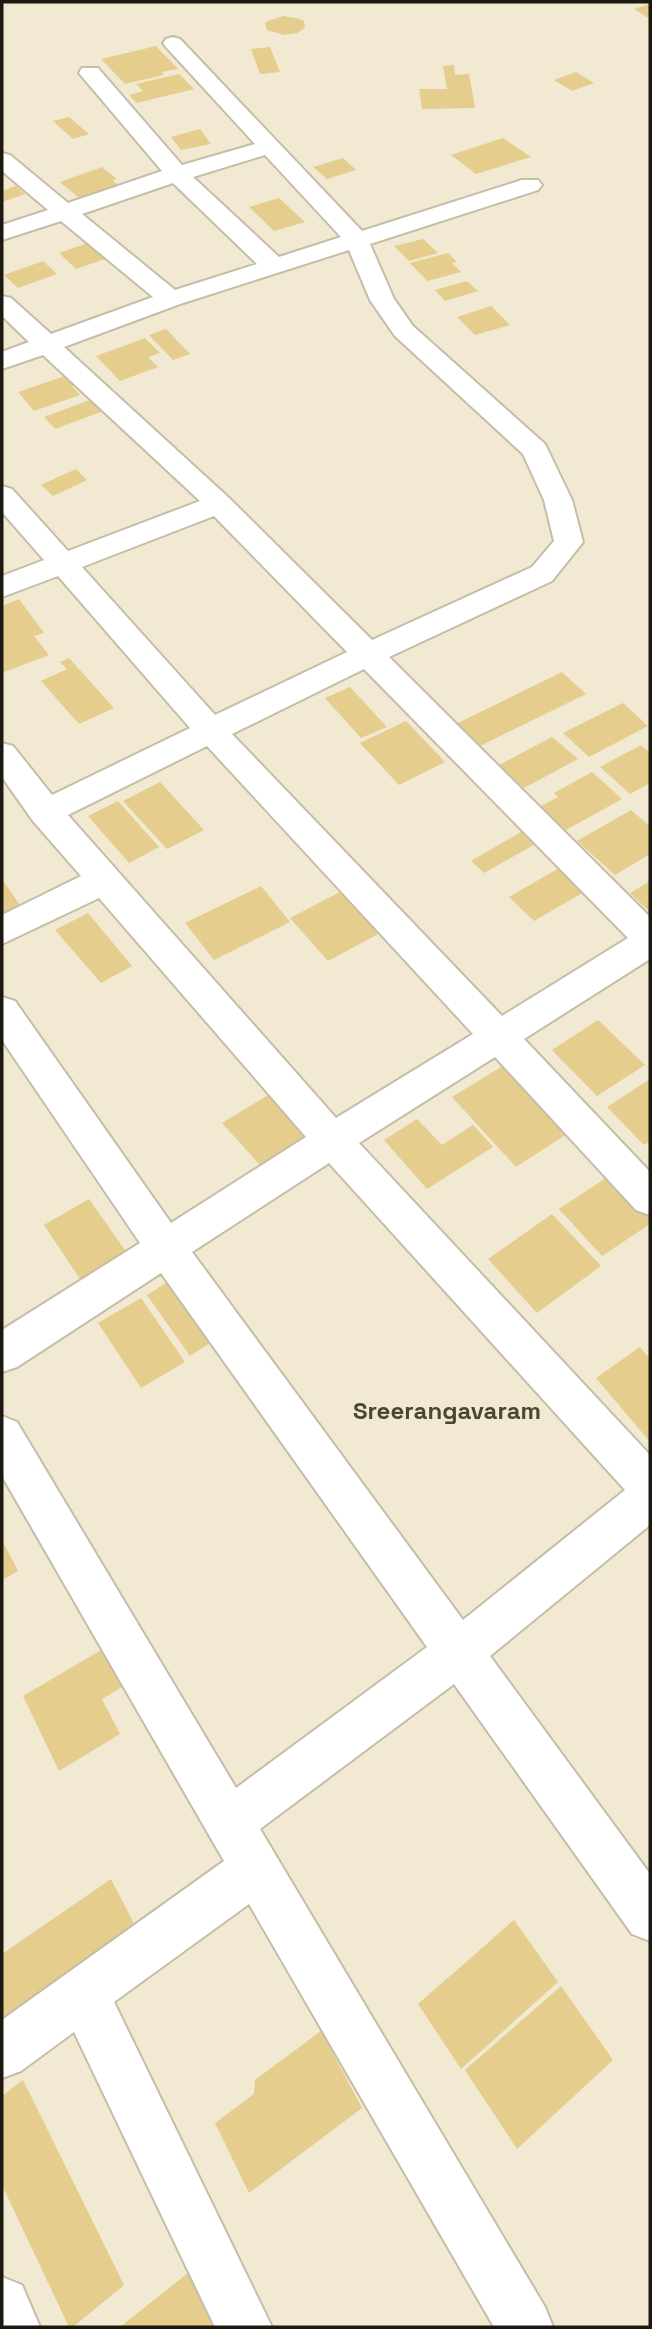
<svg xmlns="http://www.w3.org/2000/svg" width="652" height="2329" viewBox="0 0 652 2329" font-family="'Space Grotesk',sans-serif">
  <rect width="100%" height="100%" fill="#f1e9d2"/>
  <path fill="#e4cd8d" d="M650 4V19L634 9Z
    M283 16 300 19 304 21 305 28 297 33 284 35 267 30 265 23 268 21Z
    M156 46 178 69 162 72 164 75 125 84 101 59Z
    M270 47 280 72 260 74 251 49Z
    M454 65 455 75 469 74 475 108 422 109 419 89H447L443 66Z
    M576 72 594 83 572 91 554 80Z
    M179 74 194 89 137 103 129 95 143 91 136 84Z
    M69 117 89 134 73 139 53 121Z
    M200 129 211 144 181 150 171 137Z
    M503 138 531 157 476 174 451 155Z
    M343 158 356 170 327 179 313 167Z
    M102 167 117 179 112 180 122 188 84 202 60 182Z
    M16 186 25 194 2 202V191Z
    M279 198 305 222 274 231 249 207Z
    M423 239 438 253 409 261 394 246Z
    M91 242 108 258 76 269 59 253Z
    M448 253 457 262 452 263 461 272 427 281 410 263Z
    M43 261 57 274 18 288 4 275Z
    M467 281 478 291 445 301 435 290Z
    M491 306 510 325 475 335 457 317Z
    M166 329 190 354 173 360 149 335Z
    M145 338 160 353 148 357 158 367 120 381 96 356Z
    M71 374 80 384 72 386 80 395 34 411 18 392Z
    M98 397 109 409 55 429 44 417Z
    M76 469 87 480 53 496 41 485Z
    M19 599 44 633 34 636 49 655 2 673V606Z
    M69 658 114 708 79 724 41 681 67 669 60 662Z
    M562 672 586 694 480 746 458 723Z
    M350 687 387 727 361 738 325 698Z
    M623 703 648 726 589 757 563 733Z
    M406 721 445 762 399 785 360 743Z
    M552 737 578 759 524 788 499 765Z
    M641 745 650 753V783L630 794 600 767Z
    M592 772 622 799 566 830 541 806 558 797 554 793Z
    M160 782 204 830 167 849 123 801Z
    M118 801 159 847 129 863 88 816Z
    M631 810 650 826V854L615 875 577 841Z
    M526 829 539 842 484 873 471 861Z
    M559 868 584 892 534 921 509 897Z
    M2 879 26 914 2 925Z
    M650 881V912L630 893Z
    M261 886 290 922 214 960 185 923Z
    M342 891 380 933 328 961 290 918Z
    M88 913 132 966 101 983 55 930Z
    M598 1020 645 1065 597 1096 552 1050Z
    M509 1062 573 1130 516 1167 452 1097Z
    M650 1079V1141L644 1145 607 1107Z
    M275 1091 321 1141 269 1175 222 1123Z
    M417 1119 442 1145 473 1125 493 1147 427 1189 384 1140Z
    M615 1172 650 1209V1224L602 1256 559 1209Z
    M89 1199 132 1260 86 1288 44 1225Z
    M552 1214 601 1266 537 1313 488 1259Z
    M180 1274 224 1334 190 1356 147 1295Z
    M141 1298 185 1362 141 1388 98 1323Z
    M640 1347 650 1359V1442L596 1378Z
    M2 1540 18 1571 2 1580Z
    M108 1646 127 1684 102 1699 120 1734 59 1771 23 1696Z
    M111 1879 144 1943 13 2036 2 2012V1954Z
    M514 1920 558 1982 461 2069 418 2004Z
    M561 1986 613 2060 517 2149 465 2070Z
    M321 2031 362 2108 249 2193 215 2123 254 2094 255 2080Z
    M23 2080 124 2285 73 2327H69L2 2185V2096Z
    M198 2265 228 2327H120Z"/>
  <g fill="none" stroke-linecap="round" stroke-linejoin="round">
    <defs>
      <path id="minor" d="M173 37 180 39 362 231 522 180H538L542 185 538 190 370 244 394 299 413 326 545 444 572 500 583 542 552 581 389 657 650 917V959L524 1039 650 1172V1215L636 1210 495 1057 359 1143 650 1455V1525L490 1656 650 1874V1941L632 1934 454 1684 260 1829 545 2307 553 2327H494L249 1904 114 2002 272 2327H215L74 2032 21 2071 2 2078V2020L224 1861 2 1476V1416L17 1422 236 1788 427 1647 161 1273 17 1367 2 1372V1330L140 1243 2 1040V997L15 1001 171 1223 306 1137 99 898 2 944V915L81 876 33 821 2 777V743L13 746 52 795 190 728 58 576 2 597V576L44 560 2 512V486L12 489 68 551 200 501 43 355 2 369V352L29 342 2 316V296L11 298 51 334 153 297 61 221 2 240V225L48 210 2 171V153L10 155 68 203 162 171 79 73 82 68H98L182 165 255 144 166 47 163 43 166 39ZM265 155 341 237 279 257 193 177ZM173 183 257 264 175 290 82 214ZM349 250 370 300 395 336 523 454 544 500 554 541 532 567 372 640 229 498 64 347 180 304ZM214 516 347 652 215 715 82 567ZM364 669 628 938 502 1016 232 734ZM207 746 473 1034 336 1118 68 815ZM329 1163 625 1490 463 1620 192 1252Z
        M2 2277 22 2285 40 2327H2Z"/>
    </defs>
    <use href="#minor" stroke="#c5bda7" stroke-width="4"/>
    <use href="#minor" fill="#fff" fill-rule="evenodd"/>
  </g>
  <g text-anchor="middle" stroke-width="5" stroke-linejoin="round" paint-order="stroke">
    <g font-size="24" font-weight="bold" fill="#4b4532" stroke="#f1e9d2">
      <text x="447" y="1419">Sreerangavaram</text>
    </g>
  </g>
  <rect width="652" height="2329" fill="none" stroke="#1c1911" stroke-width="7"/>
</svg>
